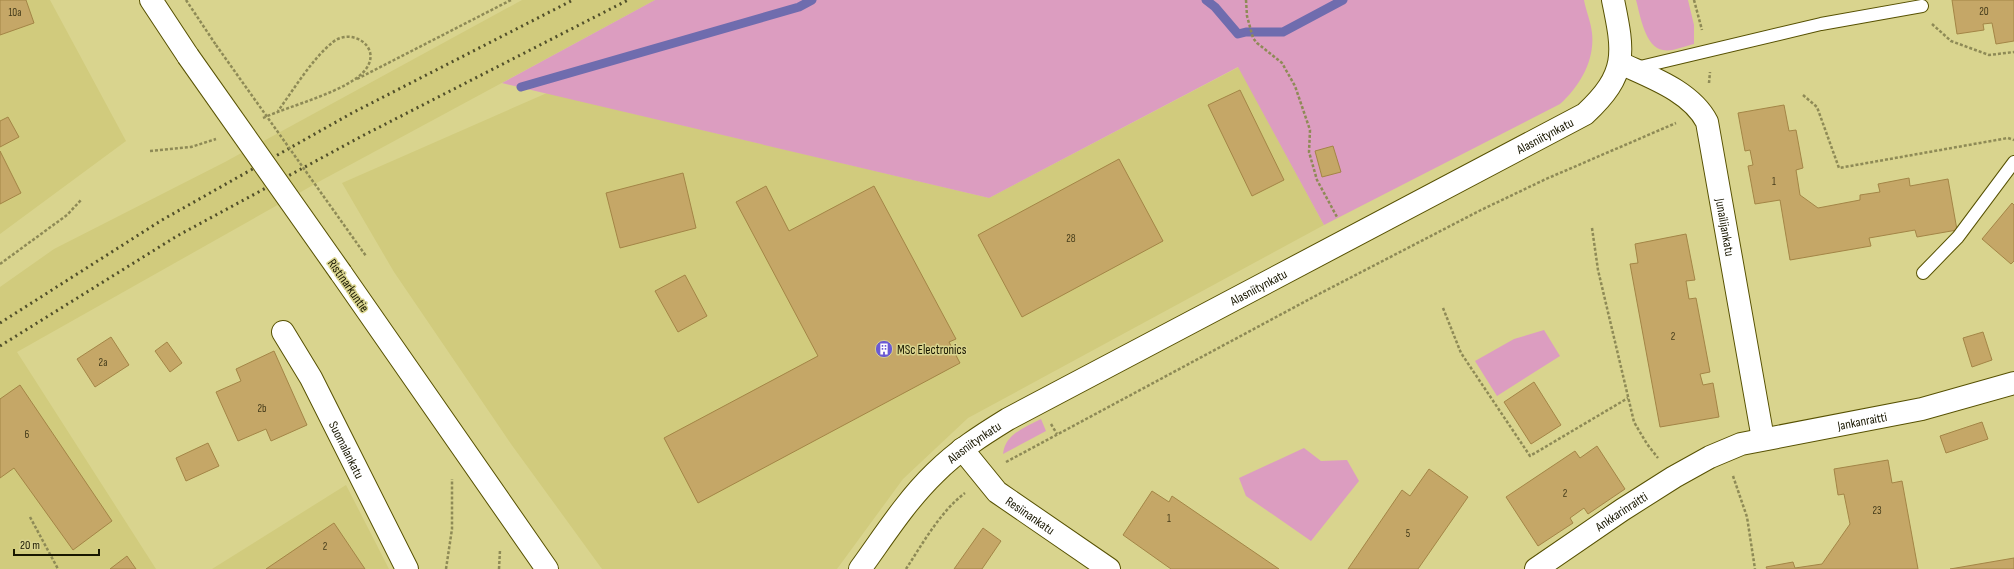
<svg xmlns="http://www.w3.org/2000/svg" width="2014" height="569" viewBox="0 0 2014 569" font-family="'Sofia Sans Condensed',sans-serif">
  <rect width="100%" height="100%" fill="#d9d48e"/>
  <path fill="#d1cb7d" d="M0 0H50L126 141 0 234Z
    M522 0H655L322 180 17 352 156 569H0V287L54 249 225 162Z
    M1239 67 1324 225 968 418 903 479 837 569H602L511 444 394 272 342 183 547 93 989 198Z
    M346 485 389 569H212Z"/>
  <path fill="#dc9dc0" d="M655 0H1584C1586 11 1591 22 1592 33 1595 60 1580 86 1560 104L1324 225 1238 67 989 198 502 83Z
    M1636 0H1688L1694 25V44C1685 46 1672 52 1663 50 1645 48 1640 14 1636 0Z
    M1544 330 1560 356 1497 396 1475 361 1514 339Z
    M1041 419 1046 431 1003 454C1005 434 1024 428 1041 419Z
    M1304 448 1321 461 1347 460 1359 481 1311 541 1246 496 1239 478Z"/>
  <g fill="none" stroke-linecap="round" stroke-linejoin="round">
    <path stroke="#6f6cae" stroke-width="9" d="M1206 0 1215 7 1238 34 1246 32H1283L1343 0
      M521 87 799 7 812 0"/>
  </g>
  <path fill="#c5a767" stroke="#a38546" d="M0 0H26L34 23 0 35Z
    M1952 0H2014V41L1996 44 1992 23 1983 24 1984 30 1957 34Z
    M1240 90 1284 180 1252 196 1208 105Z
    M1784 105 1789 131 1796 130 1803 168 1796 170 1800 195 1818 208 1860 200V195L1880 192 1878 184 1909 178 1910 186 1948 179 1957 230 1917 237 1915 230 1869 238 1871 246 1790 260 1780 200 1755 204 1748 166 1753 165 1750 150 1745 151 1738 113Z
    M8 117 19 137 0 147V121Z
    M1333 146 1341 172 1322 177 1315 151Z
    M0 151 21 193 0 204Z
    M1119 159 1163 241 1022 317 978 235Z
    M683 173 696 228 620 248 606 193Z
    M766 186 789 231 874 186 956 339 949 342 960 363 698 503 664 438 818 356 736 202Z
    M2012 203 2014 205V261L2011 264 1982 239Z
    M1686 234 1695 280 1686 281 1689 299 1696 298 1710 372 1700 374 1703 385 1713 383 1719 417 1660 427 1630 264 1638 263 1635 244Z
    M685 275 707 316 678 332 655 291Z
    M1983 332 1992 360 1972 367 1963 338Z
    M111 337 129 365 95 387 77 359Z
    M167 342 182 363 170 372 155 351Z
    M274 351 307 425 271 441 266 429 238 441 216 392 241 381 236 369Z
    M1534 382 1561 425 1531 444 1504 402Z
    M20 385 112 521 73 550 14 468 0 478V399Z
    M1982 422 1988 439 1946 453 1940 436Z
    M208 443 219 466 186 481 176 458Z
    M1597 446 1625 489 1588 514 1584 508 1570 518 1573 523 1538 546 1506 497 1575 451 1580 458Z
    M1888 460 1892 483 1902 481 1918 569H1767L1766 567 1793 562 1795 568 1822 564 1850 524 1844 494 1838 495 1834 469Z
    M1429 469 1468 497 1418 569H1348L1402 490 1410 496Z
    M1152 491 1169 502 1172 496 1279 569H1171L1123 535Z
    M334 523 365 569H266Z
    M983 528 1001 541 982 569H954Z
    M127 556 136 569H110Z
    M2014 558V569H1950Z"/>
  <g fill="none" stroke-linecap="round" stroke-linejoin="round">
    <defs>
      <path id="lane" d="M1636 68 1821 24 1922 6
        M1923 273 1958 237 2014 162"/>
      <g id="street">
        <path id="s1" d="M1620 63C1650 77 1691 91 1707 122L1763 439"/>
        <path id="s2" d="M283 332 311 378 407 569"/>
        <path id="s3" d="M962 449 997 492 1109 569"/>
        <path id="s4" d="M1536 569 1622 510 1674 477 1710 457 1741 444 1922 409 2014 383"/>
      </g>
      <g id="secondary">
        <path d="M151 0 188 56"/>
        <path d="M341 273 547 569"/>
        <path id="s5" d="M860 569C884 536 906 501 935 473 957 451 982 435 1008 419L1585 114C1628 74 1624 53 1613 0"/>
      </g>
    </defs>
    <use href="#lane" stroke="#575102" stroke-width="14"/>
    <use href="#street" stroke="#575102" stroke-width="24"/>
    <use href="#secondary" stroke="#575102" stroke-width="24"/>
    <path stroke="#8e8a56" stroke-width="2.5" stroke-dasharray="3 2" stroke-linecap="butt" d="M186 0 216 45
      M1246 0 1247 16 1253 38 1257 43 1282 63 1295 86 1310 130 1309 152 1317 180 1337 217
      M1694 0 1702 30
      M1932 24 1951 41 1989 55 2014 52
      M357 79 511 0
      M1709 83 1710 72
      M1803 95 1817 107 1839 168 2008 138 2014 140
      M263 118C288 106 350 91 366 69 382 47 352 27 333 42 312 59 294 89 278 111
      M150 151 191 147 216 139
      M1592 228 1598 270 1634 422 1647 444 1658 458
      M0 264 67 215 81 200
      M1443 308 1461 353 1530 456 1628 398
      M1051 424 1057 434
      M1006 462 1319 294 1481 210 1546 179 1676 123
      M1733 476 1747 517 1755 569
      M30 517 58 569
      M446 569 452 529V479
      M499 569 500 550
      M906 569C923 543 940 512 965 493"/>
    <use href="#lane" stroke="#fff" stroke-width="12"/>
    <use href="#street" stroke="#fff" stroke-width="22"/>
    <use href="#secondary" stroke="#fff" stroke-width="22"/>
    <path stroke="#514f2a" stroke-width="3" stroke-dasharray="2 4" stroke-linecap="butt" d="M0 323 162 220 352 113 573 0
      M0 346 177 236 364 135 628 0"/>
    <defs>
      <path id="secondary-bridge" d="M188 56 341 273"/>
    </defs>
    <use href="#secondary-bridge" stroke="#575102" stroke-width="24" stroke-linecap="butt"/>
    <path stroke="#8e8a56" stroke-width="2.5" stroke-dasharray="3 2" stroke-linecap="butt" d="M216 45 366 256"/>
    <use href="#secondary-bridge" stroke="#fff" stroke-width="22"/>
  </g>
  <defs>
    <symbol id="building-disc" viewBox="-11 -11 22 22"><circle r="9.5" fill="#6a5ad4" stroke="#d9d48e"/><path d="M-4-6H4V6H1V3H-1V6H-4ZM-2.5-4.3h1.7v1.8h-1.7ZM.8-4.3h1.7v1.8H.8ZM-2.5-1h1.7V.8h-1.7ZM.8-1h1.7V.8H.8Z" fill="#fff"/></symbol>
  </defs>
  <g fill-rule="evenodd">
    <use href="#building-disc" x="874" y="339" width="20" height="20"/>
  </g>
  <g text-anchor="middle" stroke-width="3" stroke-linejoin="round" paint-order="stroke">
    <g font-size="11" fill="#443b1a">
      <text x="1984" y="15">20</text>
      <text x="15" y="16">10a</text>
      <text x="1774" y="185">1</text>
      <text x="1071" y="242">28</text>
      <text x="1673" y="340">2</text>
      <text x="103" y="366">2a</text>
      <text x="262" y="412">2b</text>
      <text x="27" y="438">6</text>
      <text x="1565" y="497">2</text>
      <text x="1877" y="514">23</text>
      <text x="1169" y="522">1</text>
      <text x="1408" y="537">5</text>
      <text x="325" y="550">2</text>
    </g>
    <g font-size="13" fill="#191700" stroke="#d9d48e">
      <text dy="5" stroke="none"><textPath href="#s5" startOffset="820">Alasniitynkatu</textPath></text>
      <text dy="5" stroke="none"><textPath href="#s1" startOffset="214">Junailijankatu</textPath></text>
      <text transform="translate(349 285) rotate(55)" y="5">Ristinarkuntie</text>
      <text dy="5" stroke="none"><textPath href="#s5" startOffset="496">Alasniitynkatu</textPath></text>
      <text dy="5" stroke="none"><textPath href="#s4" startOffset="364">Jankanraitti</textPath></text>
      <text dy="5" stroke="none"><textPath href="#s5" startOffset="172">Alasniitynkatu</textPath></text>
      <text dy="5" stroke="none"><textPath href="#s2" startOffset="134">Suomalankatu</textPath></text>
      <text dy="5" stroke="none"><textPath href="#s4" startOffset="103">Ankkarinraitti</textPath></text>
      <text dy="5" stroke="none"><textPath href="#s3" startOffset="96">Resiinankatu</textPath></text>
    </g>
    <g font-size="13" fill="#191700" stroke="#d9d48e" text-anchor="start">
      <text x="897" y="354">MSc Electronics</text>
    </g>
  </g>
  <path d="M14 549v6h85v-6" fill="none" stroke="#191700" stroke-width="2"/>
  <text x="20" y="549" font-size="12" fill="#191700" stroke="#d9d48e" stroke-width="3" paint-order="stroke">20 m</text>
</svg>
